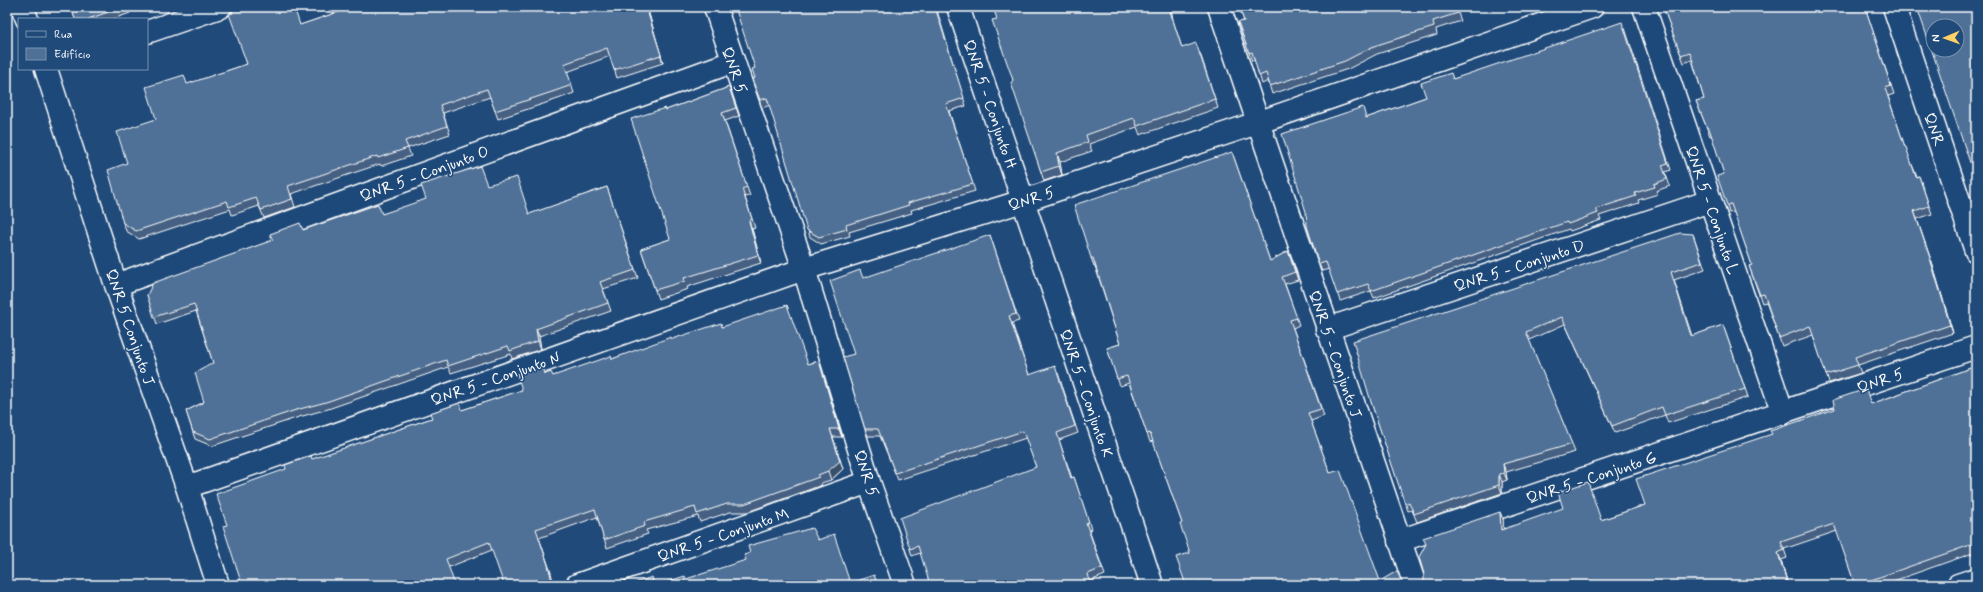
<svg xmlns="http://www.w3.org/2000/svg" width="1983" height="592" viewBox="0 0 1983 592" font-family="Mynerve,sans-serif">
  <rect width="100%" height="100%" fill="#1f4a7a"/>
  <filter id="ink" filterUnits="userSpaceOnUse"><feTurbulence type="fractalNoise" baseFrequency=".025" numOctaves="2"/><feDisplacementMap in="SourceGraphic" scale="8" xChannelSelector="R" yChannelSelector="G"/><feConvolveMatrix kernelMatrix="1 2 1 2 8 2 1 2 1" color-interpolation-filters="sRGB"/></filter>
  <g filter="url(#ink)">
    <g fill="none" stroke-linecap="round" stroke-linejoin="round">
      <defs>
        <path id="minor" d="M22 7 27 19
          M715 7 804 269 869 482 905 585
          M958 7 1152 585
          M1219 7 1415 585
          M1644 7 1783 413
          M1894 7 1976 251
          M147 32 220 7
          M46 69 116 285 187 487 218 585
          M116 285 732 62
          M1327 329 1710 201
          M187 487 804 269 1023 201 1257 123 1592 7
          M1399 541 1976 347
          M577 585 869 482
          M1958 585 1976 579"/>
      </defs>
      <use href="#minor" stroke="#fff" stroke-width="25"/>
      <use href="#minor" stroke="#1f4a7a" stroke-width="22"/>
    </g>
    <path fill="#456182" stroke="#fff" d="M71 7H138L130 10V13L113 19H75Z
      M231 7H261L263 11 300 25 353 7H647L663 63 617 78 610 56 567 72 574 93 558 99 498 119 490 97 443 113 450 134 408 148 411 156 381 166 380 164 291 194 295 207 264 218 259 206 232 215 230 209 139 239 126 231 123 223 127 163 156 119 188 84 247 64 233 13Z
      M936 7 966 106 949 111 975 191 911 210 912 213 849 232 850 236 821 244 810 237 770 105 762 108 752 79 755 78V68Z
      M1239 7H1460L1454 9 1458 13 1461 21 1436 29 1437 35 1377 54 1348 69 1272 94 1268 81 1262 84 1255 60 1252 61 1238 22 1244 21Z
      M1663 7H1865L1894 94 1888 96 1905 147 1917 177 1919 176 1932 214 1917 219 1933 266 1953 333 1858 365 1861 373 1829 383 1813 335 1782 346 1766 302 1762 303 1749 266 1752 265 1734 212 1729 213 1727 205 1724 174 1712 136H1710L1696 101 1704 99 1692 60 1684 63Z
      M997 19 1173 20 1182 48 1200 53 1218 108 1140 135 1137 127 1089 144 1092 151 1060 162 1062 175 1044 181 1041 172 1013 80Z
      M1625 28 1671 170 1665 172 1670 186 1656 191 1658 194 1638 200 1639 203 1599 216 1601 220 1570 231 1569 229 1374 298 1371 291 1340 301 1329 269 1322 271 1319 264 1366 118 1426 97 1453 79Z
      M729 87 739 116 725 121 750 196 745 197 755 228 752 229 761 263 687 287 688 289 658 299 641 249 670 239 666 110Z
      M1232 152 1270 261 1288 251 1298 280 1285 284 1299 325 1293 328 1324 416 1311 421 1330 473 1380 581 1403 585H1186L1190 553 1182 523 1153 441 1150 442 1129 383 1120 386 1107 348 1120 344 1095 266H1094L1091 258Z
      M487 185 530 214 607 187 638 278 603 289 611 311 539 336 541 349 512 359 511 354 451 373 448 367 328 409 299 417 212 446 195 439 186 411 204 402 213 363 196 311 157 324 147 295 303 230 382 214Z
      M1693 234 1705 269 1674 280 1692 336 1723 325 1748 397 1668 423 1665 415 1615 433 1565 324 1529 340 1575 452 1506 472 1507 480 1502 482V493L1417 522 1412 510 1408 511 1371 402Z
      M990 235 1019 321 1012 323 1029 375 1058 373 1078 433 1059 440 1072 478 1074 477 1091 529 1089 530 1105 575 1090 581 920 553 912 556 910 549 1036 467 1026 438 898 480 880 436H868L865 429 854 354Z
      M723 327 808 364 819 361 842 437H833L843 469 831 480 821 483 822 485 747 512H730L700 522 698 516 646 530 648 534 607 548 597 517 539 538 551 573 492 550 449 567 227 525 313 459 432 418 462 410 522 390 546 374 553 376 612 359 672 339Z
      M1976 366V552L1882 585H1855L1837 531 1784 549 1787 558 1781 560 1788 585H1422L1503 519V529L1601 520 1645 505 1871 404Z"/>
    <path fill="#384f6a" stroke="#fff" d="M646 7H647L663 63 661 55Z
      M1169 7H1171L1173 20 1170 11Z
      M1057 153 1060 162 1062 175 1059 166Z
      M1914 211 1933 266 1953 333 1950 325Z
      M749 221 752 229 761 263 758 255Z
      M536 329 539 336 541 349 538 341Z
      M819 361 822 369 842 437 839 429Z
      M830 429 843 469 831 480 828 471Z
      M1503 464 1506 472 1507 480 1504 473Z
      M1499 474 1502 482V493L1499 485Z
      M1500 512 1503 519 1504 537 1501 530Z
      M539 538 551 573 554 585H553Z
      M1778 553 1781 560 1788 585Z"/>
    <path fill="#507197" stroke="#fff" fill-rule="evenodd" d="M71 7H123L88 19H75Z
      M231 7H261L263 11 275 7H294L300 25 353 7H646L661 55 614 70 607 48 564 64 572 85 555 91 495 111 487 89 440 105 447 126 405 141 408 148 378 158 377 156 288 186 292 199 261 210 256 198 229 207 227 201 136 231 123 223 108 170 127 163 117 132 156 119 146 87 184 75 187 84 247 64 229 14 233 13Z
      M735 7H935L964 98 946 104 973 184 908 203 909 205 846 225 847 229 819 237 807 230 767 98 760 100 752 79 755 78 752 69 755 68Z
      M993 7H1169L1170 11 1182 48 1196 43 1215 99 1137 126 1134 118 1086 135 1088 142 1057 153 1059 166 1041 172 1011 83 1013 80 992 20 997 19Z
      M1239 7H1452L1458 13 1433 21 1434 27 1374 46 1345 61 1270 86 1266 73 1259 76 1252 52 1249 53 1238 22 1244 21Z
      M1663 7H1865L1891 86 1885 88 1905 147H1906L1916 177 1919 176 1929 206 1914 211 1930 258 1950 325 1855 357 1858 365 1826 375 1810 326 1779 338 1764 294 1760 295 1749 266 1752 265 1731 204 1727 205 1717 176 1724 174 1709 128H1707L1696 101 1704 99 1690 52 1681 55Z
      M1930 7H1976V180L1918 10H1931ZM1933 26H1957V50H1933Z
      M1622 22 1668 163 1662 165 1667 179 1654 184 1655 187 1635 193 1636 196 1596 209 1598 213 1568 224 1567 222 1371 291 1368 284 1337 294 1326 262 1319 264 1307 226 1306 212 1282 134 1363 107 1366 118 1426 97 1421 83 1451 73 1453 79Z
      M729 87 736 108 722 113 747 187 742 189 752 219 749 221 758 255 684 278 685 281 655 290 641 249 670 239 631 119 665 108 666 110Z
      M1232 152 1270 261 1288 251 1295 272 1282 277 1297 318 1290 320 1321 409 1308 413 1330 473 1340 470 1380 581 1397 571 1403 585H1203L1202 582 1193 585H1186L1176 557 1190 553 1180 524 1182 523 1150 433 1147 434 1127 376 1117 379 1107 348 1120 344 1093 258H1091L1074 205Z
      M480 166 487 185 517 177 529 214 607 187 635 270 600 282 608 303 536 329 538 341 510 351 508 346 448 366 446 360 326 402 296 410 210 439 193 432 186 411 204 402 195 373 213 363 194 304 154 317 147 295 153 283 273 240 270 234 300 223 303 230 378 204 382 214 426 199 421 185Z
      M1680 233 1693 234 1702 262 1671 272 1691 336 1723 325 1745 389 1665 415 1662 407 1612 426 1562 317 1526 332 1572 444 1503 464 1504 473 1499 474V485L1414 514 1409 502 1405 504 1371 402 1353 341Z
      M990 235 1016 314 1009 316 1029 375 1055 366 1075 426 1057 433 1071 478 1074 477 1089 522 1086 523 1102 568 1088 574 1091 585H930L918 546 910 549 900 518 1036 467 1023 431 895 473 878 429H865L843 357 854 354 830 281 860 270 863 278Z
      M787 305 808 364 819 361 839 429H830L840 461 828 471 818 475 819 477 744 504H727L697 514 695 507 644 522 645 526 604 540 595 509 536 529 548 565 553 585H504L489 542 446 559 455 585H242L223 526 227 525 216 494 286 469 285 465 311 456 312 459 432 418 430 413 460 403 462 410 522 390 517 374 543 365 545 374 551 372 553 376 611 356 612 359 671 337 672 339 721 323 722 327Z
      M1976 366V543L1857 585H1855L1834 524 1781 542 1784 550 1778 553 1788 585H1422L1424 580V574L1419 557 1426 544 1423 538 1500 512 1501 530 1563 508 1558 492 1588 482 1601 520 1645 505 1636 479 1772 434 1770 431 1835 409 1833 400 1866 389 1871 404Z
      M812 528 818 540 834 534 850 583 874 575 878 585H657L685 576 686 579 746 560 744 555 750 553 748 546Z
      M652 577 654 585H629Z"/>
  </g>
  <g text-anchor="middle" stroke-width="3" stroke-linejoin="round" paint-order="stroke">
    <g font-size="16" fill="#fff" stroke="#1f4a7a">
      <text transform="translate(735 70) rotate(71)" y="6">QNR 5</text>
      <text transform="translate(991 104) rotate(71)" y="6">QNR 5 - Conjunto H</text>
      <text transform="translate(1935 129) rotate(71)" y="6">QNR</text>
      <text transform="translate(424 173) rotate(-20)" y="6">QNR 5 - Conjunto O</text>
      <text transform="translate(1031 198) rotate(-18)" y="6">QNR 5</text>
      <text transform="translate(1713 210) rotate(71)" y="6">QNR 5 - Conjunto L</text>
      <text transform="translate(1519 265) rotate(-18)" y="6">QNR 5 - Conjunto D</text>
      <text transform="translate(131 327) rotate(71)" y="6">QNR 5 Conjunto J</text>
      <text transform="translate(1336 354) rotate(71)" y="6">QNR 5 - Conjunto J</text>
      <text transform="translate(495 378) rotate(-19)" y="6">QNR 5 - Conjunto N</text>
      <text transform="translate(1880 380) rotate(-19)" y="6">QNR 5</text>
      <text transform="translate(1087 393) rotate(71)" y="6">QNR 5 - Conjunto K</text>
      <text transform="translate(867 473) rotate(72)" y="6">QNR 5</text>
      <text transform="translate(1591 477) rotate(-18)" y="6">QNR 5 - Conjunto G</text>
      <text transform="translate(723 534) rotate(-19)" y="6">QNR 5 - Conjunto M</text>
    </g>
  </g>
  <rect width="1983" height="592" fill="none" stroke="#1f4a7a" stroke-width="24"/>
  <rect x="12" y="12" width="1959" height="568" fill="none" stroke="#fff" stroke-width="1.5" filter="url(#ink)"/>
  <rect x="18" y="18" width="130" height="52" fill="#1f4a7a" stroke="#7992af"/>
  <rect x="26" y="31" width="20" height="6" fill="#1f4a7a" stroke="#7992af"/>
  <text x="54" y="38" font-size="12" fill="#ffffff">Rua</text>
  <rect x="26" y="48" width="20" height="12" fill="#507197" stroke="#7992af"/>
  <text x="54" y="58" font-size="12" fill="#ffffff">Edifício</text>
  <g transform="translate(1945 38) rotate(268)"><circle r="19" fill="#1f4a7a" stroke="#7992af"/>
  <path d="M0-3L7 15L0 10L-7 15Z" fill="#ffd166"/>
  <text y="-6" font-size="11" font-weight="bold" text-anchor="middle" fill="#ffffff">N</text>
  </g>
</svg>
